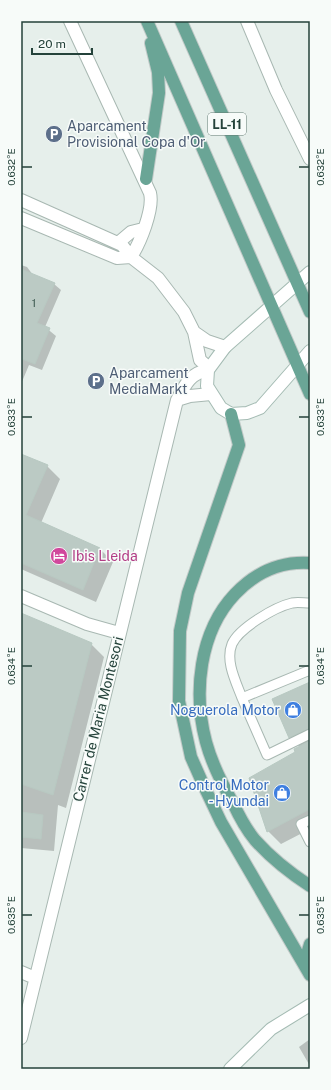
<svg xmlns="http://www.w3.org/2000/svg" width="331" height="1090" viewBox="0 0 331 1090" font-family="'Public Sans',sans-serif">
  <rect width="100%" height="100%" fill="#e6efeb"/>
  <path fill="#0003" d="M21 265 27 267 33 275 54 284 61 290 45 327 56 336 42 370 29 365 21 384Z
    M21 455 47 466 60 479 41 523 100 549 113 562 96 602 21 569Z
    M21 614 91 644 104 657 66 808 58 805 54 851 21 848Z
    M310 683V829L281 844 268 831 300 747 290 737Z
    M310 1039V1066L299 1047Z"/>
  <path fill="#bbcac4" stroke="#b8c9c2" d="M21 269 55 283 37 323 50 328 35 364 22 359 21 361Z
    M21 454 48 465 26 515 100 548 83 590 21 563Z
    M21 613 92 643 53 795 21 784Z
    M310 682V728L289 738 272 699Z
    M310 741V809L267 832 249 778 295 752 294 749Z
    M21 812 43 815 41 839 21 837Z"/>
  <g fill="none" stroke-linecap="round" stroke-linejoin="round">
    <defs>
      <path id="lane" d="M310 603C304 603 297 602 292 603 275 607 239 628 232 644 225 661 236 682 242 698L310 670
        M242 698 267 755 310 734
        M310 820 301 824 310 842"/>
      <path id="street" d="M70 21 150 193C154 209 140 243 131 257
        M247 21 276 90 310 159
        M21 200 122 245 131 257 158 278 184 312 194 332 200 360 209 368
        M21 218 117 258 131 257
        M118 243 131 232 143 229
        M194 332 207 341 225 347
        M177 400 190 396 211 394
        M21 596 87 624 119 633
        M21 972 35 978
        M21 1038 177 400C185 385 190 373 208 370"/>
      <path id="secondary" d="M310 272 225 347 208 370 207 386 221 408 231 414 247 413 260 408 310 351
        M230 1069 271 1029 310 1005"/>
      <path id="primary" d="M147 21 310 394
        M181 21 310 312
        M146 179 159 93 158 72 151 43
        M231 414 239 445 188 593 180 631 179 701 191 757 203 784 221 822 310 975
        M310 563C280 561 255 573 235 594 199 632 193 693 206 742 212 764 222 784 233 803 239 816 246 829 255 840 271 858 290 873 310 886
        M304 964 310 944"/>
    </defs>
    <use href="#lane" stroke="#a8b8b2" stroke-width="11"/>
    <use href="#street" stroke="#a8b8b2" stroke-width="14"/>
    <use href="#secondary" stroke="#a4bbb3" stroke-width="14"/>
    <use href="#primary" stroke="#c2cac8" stroke-width="14"/>
    <use href="#lane" stroke="#fff" stroke-width="9"/>
    <use href="#street" stroke="#fff" stroke-width="12"/>
    <use href="#secondary" stroke="#fff" stroke-width="12"/>
    <use href="#primary" stroke="#6aa596" stroke-width="12"/>
  </g>
  <path fill="none" stroke="#24423a" stroke-width="1.5" d="M22 167H32M299 167H309M22 417H32M299 417H309M22 666H32M299 666H309M22 915H32M299 915H309"/>
  <defs>
    <symbol id="parking-disc" viewBox="-11 -11 22 22"><circle r="9.5" fill="#5c6f8a" stroke="#f7fbf9"/><path d="M-3.5-5.5H1a3.5 3.5 0 0 1 0 7H-1V5.5H-3.5ZM-1-3.4V-.6H.8a1.4 1.4 0 0 0 0-2.8Z" fill="#fff"/></symbol>
    <symbol id="hotel-disc" viewBox="-11 -11 22 22"><circle r="9.5" fill="#d1479c" stroke="#f7fbf9"/><path d="M-6-4.5h1.5V1H6V5H4.5V3h-9V5H-6ZM-4 0a1.8 1.8 0 1 1 3.6 0ZM.5 0V-2.5h3Q6-2.5 6 0Z" fill="#fff"/></symbol>
    <symbol id="shop-disc" viewBox="-11 -11 22 22"><circle r="9.5" fill="#3f7fe0" stroke="#f7fbf9"/><path d="M-5-2.5h2.3a2.7 3.5 0 0 1 5.4 0H5L5.5 6h-11ZM-1.5-2.5h3a1.5 2.3 0 0 0-3 0Z" fill="#fff"/></symbol>
  </defs>
  <g fill-rule="evenodd">
    <use href="#parking-disc" x="44" y="124" width="20" height="20"/>
    <use href="#parking-disc" x="86" y="371" width="20" height="20"/>
    <use href="#hotel-disc" x="49" y="546" width="20" height="20"/>
    <use href="#shop-disc" x="283" y="700" width="20" height="20"/>
    <use href="#shop-disc" x="272" y="783" width="20" height="20"/>
  </g>
  <g text-anchor="middle" stroke-width="3" stroke-linejoin="round" paint-order="stroke">
    <g font-size="12" fill="#4a645c">
      <text x="34" y="307">1</text>
    </g>
    <rect fill="#f7fbf9" stroke="#637a73" stroke-width="1" x="208" y="113" width="38" height="22" rx="3"/>
    <g font-size="13" font-weight="bold" fill="#24423a">
      <text x="227" y="129">LL-11</text>
    </g>
    <g font-size="14" fill="#4e5e75" stroke="#f7fbf9" text-anchor="start">
      <text x="67" y="131">Aparcament<tspan x="67" dy="16">Provisional Copa d'Or</tspan></text>
      <text x="109" y="378">Aparcament<tspan x="109" dy="16">MediaMarkt</tspan></text>
    </g>
    <g font-size="14" fill="#b23c85" stroke="#f7fbf9" text-anchor="start">
      <text x="72" y="561">Ibis Lleida</text>
    </g>
    <g font-size="14" fill="#366cbe" stroke="#f7fbf9" text-anchor="end">
      <text x="280" y="715">Noguerola Motor</text>
      <text x="269" y="790">Control Motor<tspan x="269" dy="16">- Hyundai</tspan></text>
    </g>
    <g font-size="14" fill="#24423a" stroke="#f7fbf9">
      <text transform="translate(98 719) rotate(-76)" y="5">Carrer de Maria Montesori</text>
    </g>
  </g>
  <rect width="331" height="1090" fill="none" stroke="#f7fbf9" stroke-width="44"/>
  <path d="M32 48v6h60v-6" fill="none" stroke="#24423a" stroke-width="2"/>
  <text x="38" y="48" font-size="12" fill="#24423a" stroke="#f7fbf9" stroke-width="3" paint-order="stroke">20 m</text>
  <rect x="22" y="22" width="287" height="1046" fill="none" stroke="#24423a" stroke-width="1.5"/>
  <g font-size="10" text-anchor="middle" fill="#24423a">
    <text transform="translate(11 167) rotate(-90)" y="4">0.632°E</text>
    <text transform="translate(320 167) rotate(-90)" y="4">0.632°E</text>
    <text transform="translate(11 417) rotate(-90)" y="4">0.633°E</text>
    <text transform="translate(320 417) rotate(-90)" y="4">0.633°E</text>
    <text transform="translate(320 666) rotate(-90)" y="4">0.634°E</text>
    <text transform="translate(11 666) rotate(-90)" y="4">0.634°E</text>
    <text transform="translate(320 915) rotate(-90)" y="4">0.635°E</text>
    <text transform="translate(11 915) rotate(-90)" y="4">0.635°E</text>
  </g>
</svg>
